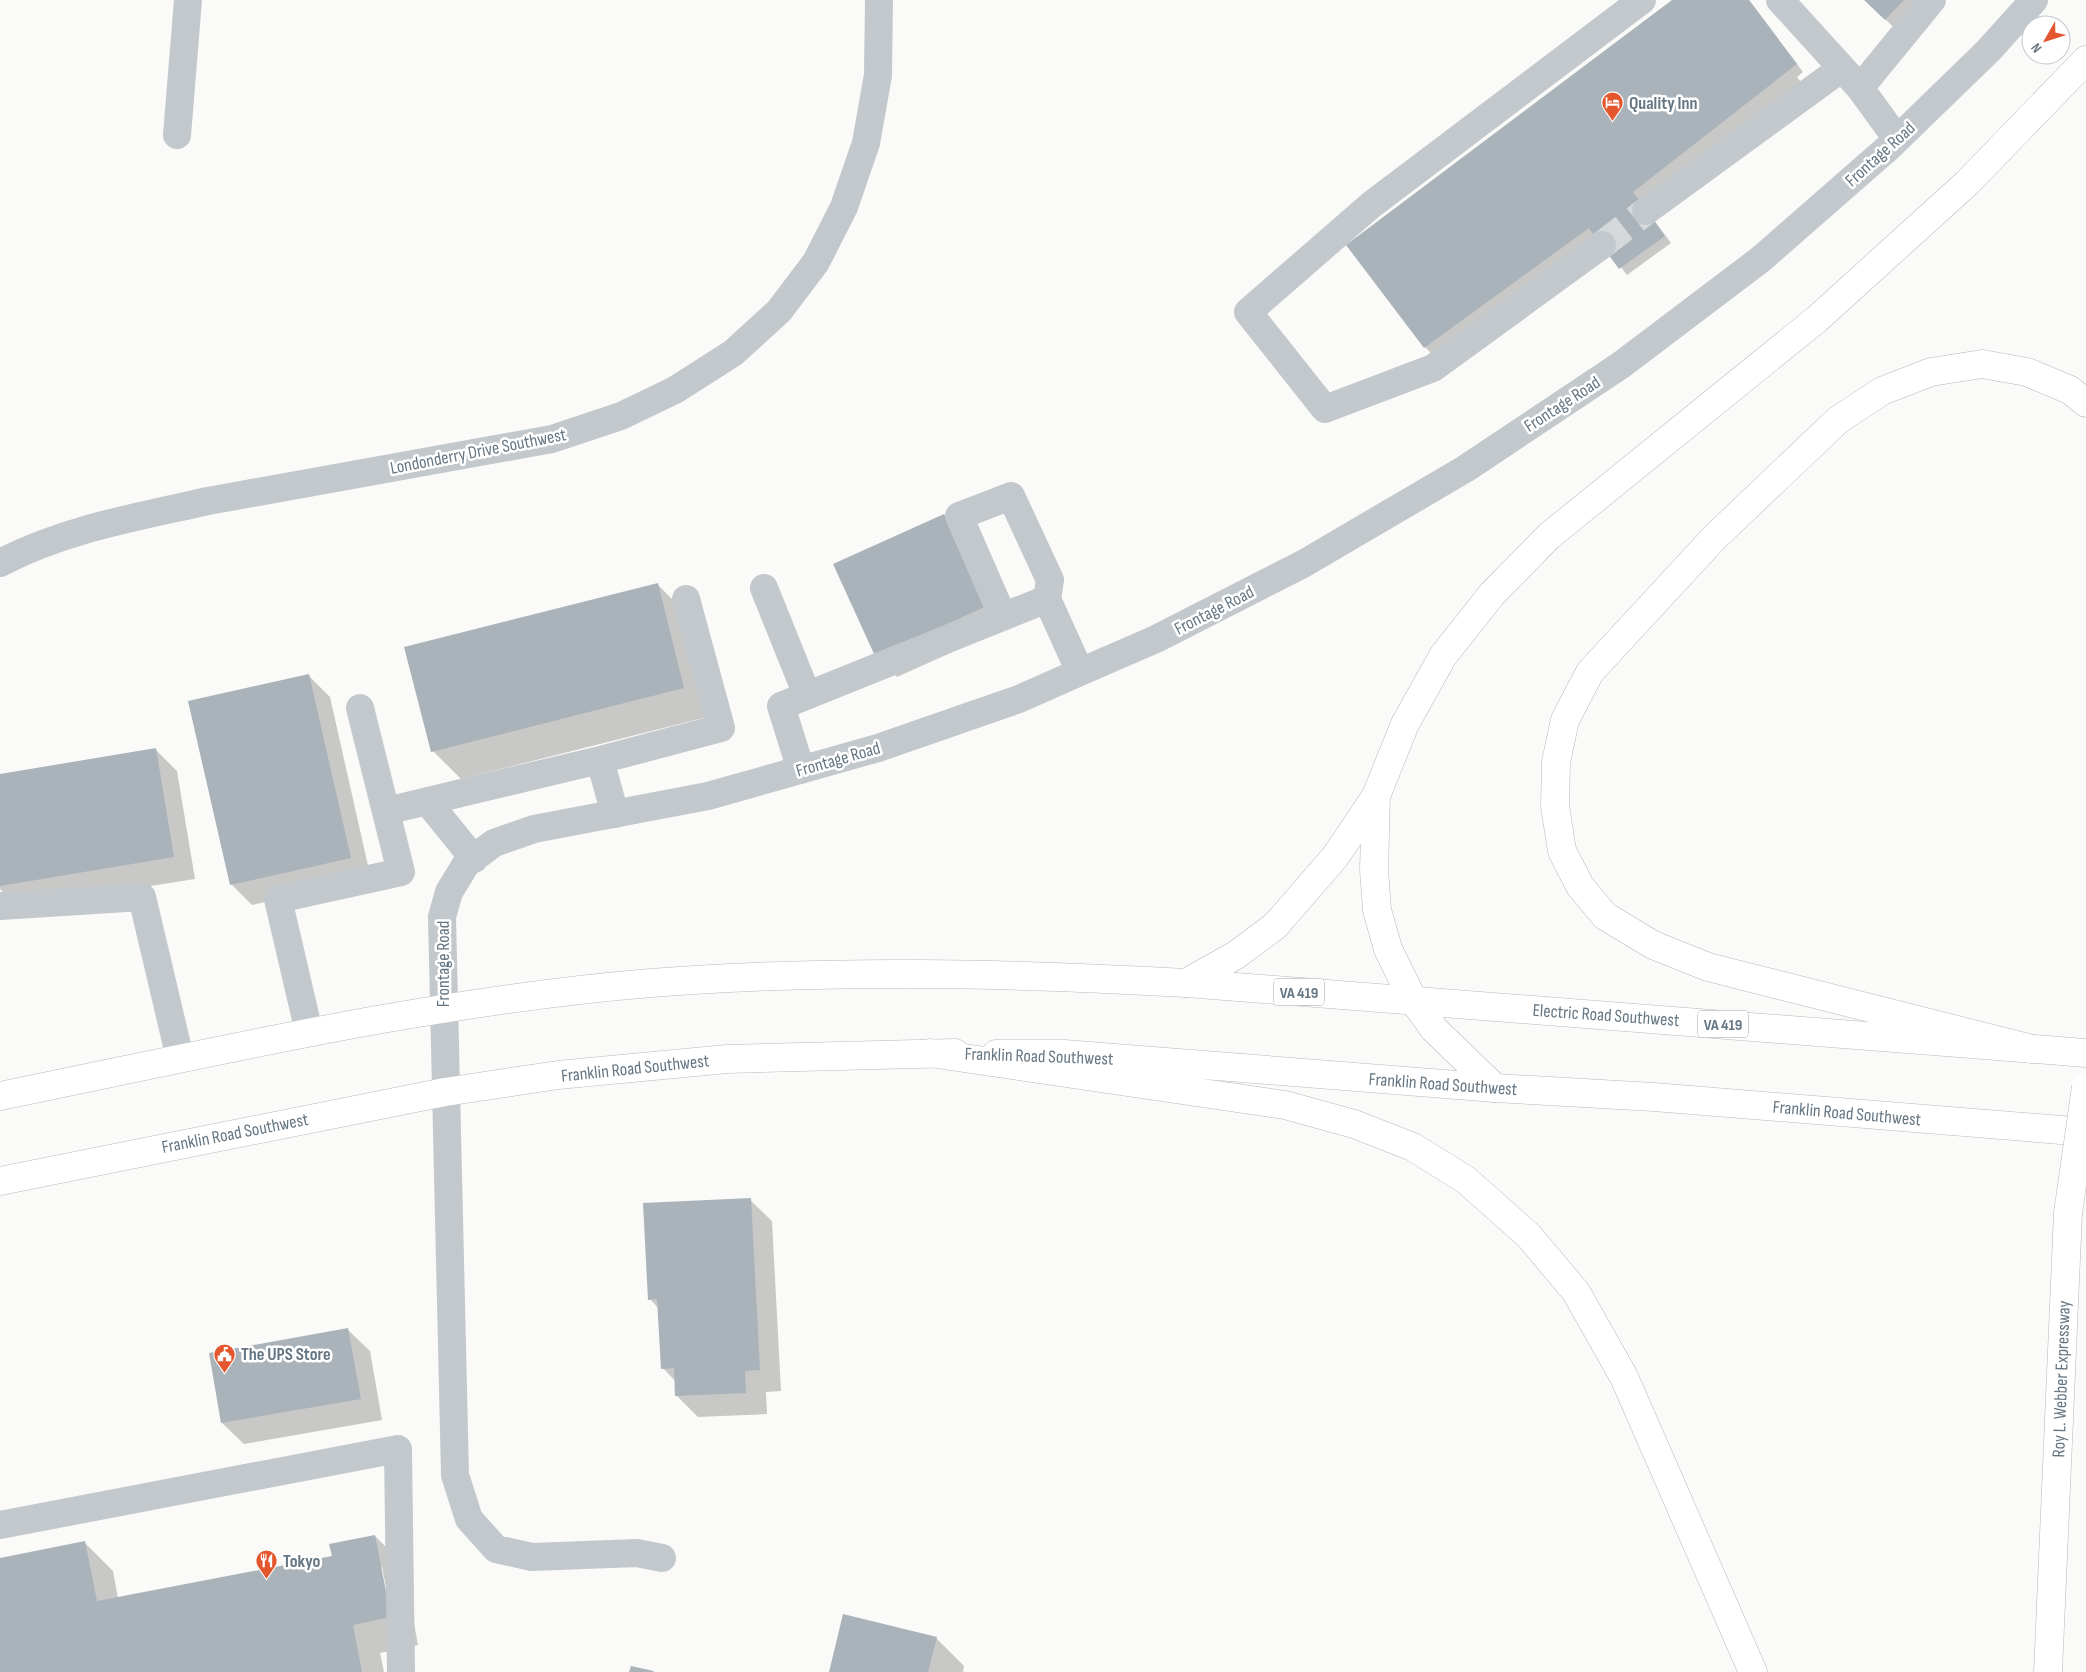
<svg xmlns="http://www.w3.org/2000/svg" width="2086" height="1672" viewBox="0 0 2086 1672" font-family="'Sofia Sans Condensed',sans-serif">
  <rect width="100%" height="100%" fill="#fafaf8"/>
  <path fill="#0003" fill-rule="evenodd" d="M1674 0H1749L1803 72 1797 77 1808 92 1648 212 1671 243 1627 275 1604 246 1432 354 1425 347Z
    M1865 0H1946L1907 40Z
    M944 515 965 537 1006 628 897 677 876 656Z
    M657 584 685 612 711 716 461 779 433 751Z
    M308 675 330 697 371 879 252 905 231 884Z
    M156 750 177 771 195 879 18 907 0 889V775Z
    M750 1200 772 1221 781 1391 766 1392 767 1414 698 1417 677 1396 676 1382 663 1368 659 1309 650 1299Z
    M348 1330 370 1351 382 1420 244 1444 222 1423Z
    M375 1536 403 1564 418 1645 380 1653 384 1672H0V1559L85 1543 113 1571 118 1598 333 1557ZM380 1567H382L393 1623Z
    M936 1638 964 1666 963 1672H830Z"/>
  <path fill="#aab3b9" d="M1672 0H1749L1797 64 1633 192 1665 236 1619 269 1589 228 1424 348 1346 245Z
    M1864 0H1904L1885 20Z
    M944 514 985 607 875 656 833 564Z
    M658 583 684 688 431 752 404 647Z
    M309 674 351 858 230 885 188 701Z
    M156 748 174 857 0 886V774Z
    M751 1198 760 1370 745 1371 746 1393 675 1396 674 1368 661 1369 657 1299 648 1300 643 1203Z
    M348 1328 361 1399 221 1423 209 1353Z
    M375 1535 391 1617 353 1625 362 1672H0V1558L85 1541 97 1601 332 1556 329 1544Z
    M843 1614 937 1637 928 1672H829Z
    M631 1666 654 1671 653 1672H629Z"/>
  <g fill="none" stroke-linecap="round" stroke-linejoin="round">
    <path stroke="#d5d9db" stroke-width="28" stroke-dasharray="28 14" stroke-linecap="butt" d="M1602 245 1646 211"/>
    <defs>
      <path id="major" d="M996 1054H1064L1495 1088 1654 1097 2086 1132
        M0 1096C216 1052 431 1001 651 983 829 969 1008 973 1186 983L2086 1053
        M0 1181 445 1092 558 1075 727 1059 955 1053"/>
      <path id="highway" d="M1376 796 1374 870 1377 910 1388 949 1413 1000 1434 1029 1495 1088
        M1186 983 1236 955 1275 926 1335 857 1376 796 1405 724 1443 656 1492 594 1549 536 1817 319 1967 183 2086 60
        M2032 1049 1708 967 1653 945 1605 916 1580 886 1562 851 1555 806 1556 762 1565 720 1590 672 1715 537 1838 420 1882 391 1931 372 1982 364 2027 372 2070 390 2086 403
        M930 1053 1285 1105 1354 1124 1413 1147 1466 1180 1529 1236 1576 1292 1624 1377 1753 1672
        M2048 1672 2068 1213"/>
    </defs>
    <use href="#major" stroke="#b5babe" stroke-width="29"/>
    <use href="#highway" stroke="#b4b9bd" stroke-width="29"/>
    <path stroke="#c3c8cc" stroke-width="28" d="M1780 0 1860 88 1897 139
      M1860 88 1932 0
      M177 135 188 0
      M1646 211 1842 68
      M1602 245 1433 368 1325 409 1248 312 1371 205 1642 0
      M0 563C65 529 137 517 208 501L552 439 621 416 675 390 733 353 779 311 816 262 844 207 866 143 878 75 879 0
      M764 588 807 695
      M1003 617 959 516 1011 496 1050 580 1047 599
      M600 760 615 814
      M801 770 781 706 1047 599 1080 672
      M427 801 474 859
      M386 811 600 760 721 728 686 599
      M0 906 142 897 180 1058
      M309 1032 278 899 401 872 360 708
      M0 1525 398 1449 401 1672
      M662 1558 637 1553 532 1557 496 1549 469 1519 455 1475 442 917 449 892 466 864 494 843 534 829 708 796 878 748 1019 699 1080 672 1156 639 1303 564 1465 469 1621 365 1761 259 1889 147 1988 51 2034 0"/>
    <use href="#major" stroke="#fff" stroke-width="28"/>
    <use href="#highway" stroke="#fff" stroke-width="28"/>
    <defs>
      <path id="highway-bridge" d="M2068 1213 2086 1087"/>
    </defs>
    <use href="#highway-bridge" stroke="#b4b9bd" stroke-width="29" stroke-linecap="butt"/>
    <use href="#highway-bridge" stroke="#fff" stroke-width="28"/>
  </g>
  <defs>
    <symbol id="hotel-pin" viewBox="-11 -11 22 30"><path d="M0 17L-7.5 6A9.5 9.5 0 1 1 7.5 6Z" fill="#e4572e" stroke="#fff"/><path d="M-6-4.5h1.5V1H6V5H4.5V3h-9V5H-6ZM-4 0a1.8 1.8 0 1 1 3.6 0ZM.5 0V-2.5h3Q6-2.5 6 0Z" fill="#fff"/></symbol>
    <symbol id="civic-pin" viewBox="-11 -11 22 30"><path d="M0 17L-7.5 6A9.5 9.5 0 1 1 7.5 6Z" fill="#e4572e" stroke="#fff"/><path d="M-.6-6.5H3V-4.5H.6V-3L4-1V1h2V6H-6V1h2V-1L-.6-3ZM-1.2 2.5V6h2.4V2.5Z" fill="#fff"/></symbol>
    <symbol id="restaurant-pin" viewBox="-11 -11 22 30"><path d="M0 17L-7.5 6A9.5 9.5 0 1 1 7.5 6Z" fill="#e4572e" stroke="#fff"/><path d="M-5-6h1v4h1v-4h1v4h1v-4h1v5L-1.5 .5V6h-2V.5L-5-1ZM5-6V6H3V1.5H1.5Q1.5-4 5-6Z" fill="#fff"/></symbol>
  </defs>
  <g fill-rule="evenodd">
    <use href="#hotel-pin" x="1600" y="90" width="25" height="34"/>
    <use href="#civic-pin" x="212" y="1342" width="25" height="34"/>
    <use href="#restaurant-pin" x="254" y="1548" width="25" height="34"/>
  </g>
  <g text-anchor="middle" stroke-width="5" stroke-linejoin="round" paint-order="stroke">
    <g fill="#fff" stroke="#939fa8" stroke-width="1">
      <rect x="1274" y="978.5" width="50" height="27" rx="4"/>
      <rect x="1698" y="1010.5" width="50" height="27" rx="4"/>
    </g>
    <g font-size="16" font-weight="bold" fill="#657683">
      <text x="1299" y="998">VA 419</text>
      <text x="1723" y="1030">VA 419</text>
    </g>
    <g font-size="18" font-weight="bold" fill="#657683" stroke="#fff" text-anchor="start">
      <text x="1629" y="109">Quality Inn</text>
      <text x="241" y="1360">The UPS Store</text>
      <text x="283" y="1567">Tokyo</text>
    </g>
    <g font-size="18" fill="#657683" stroke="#fff">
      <text transform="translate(1880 154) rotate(-42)" y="6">Frontage Road</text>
      <text transform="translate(1562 404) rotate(-33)" y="6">Frontage Road</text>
      <text transform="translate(478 451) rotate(-11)" y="6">Londonderry Drive Southwest</text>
      <text transform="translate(1214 610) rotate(-27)" y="6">Frontage Road</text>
      <text transform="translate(838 759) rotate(-16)" y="6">Frontage Road</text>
      <text transform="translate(443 964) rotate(-90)" y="6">Frontage Road</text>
      <text transform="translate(1606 1015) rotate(4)" y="6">Electric Road Southwest</text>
      <text transform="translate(1039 1056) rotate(2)" y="6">Franklin Road Southwest</text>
      <text transform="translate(635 1068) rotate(-6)" y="6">Franklin Road Southwest</text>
      <text transform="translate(1443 1084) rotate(4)" y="6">Franklin Road Southwest</text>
      <text transform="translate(1847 1113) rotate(5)" y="6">Franklin Road Southwest</text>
      <text transform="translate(235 1133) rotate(-11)" y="6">Franklin Road Southwest</text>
      <text transform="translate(2061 1379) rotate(-88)" y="6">Roy L. Webber Expressway</text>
    </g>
  </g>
  <g transform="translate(2046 40) rotate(231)"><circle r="24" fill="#ffffff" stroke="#c1c8cd"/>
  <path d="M0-4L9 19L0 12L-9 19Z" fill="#e4572e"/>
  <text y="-8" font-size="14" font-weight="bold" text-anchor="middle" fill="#657683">N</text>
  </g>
</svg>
